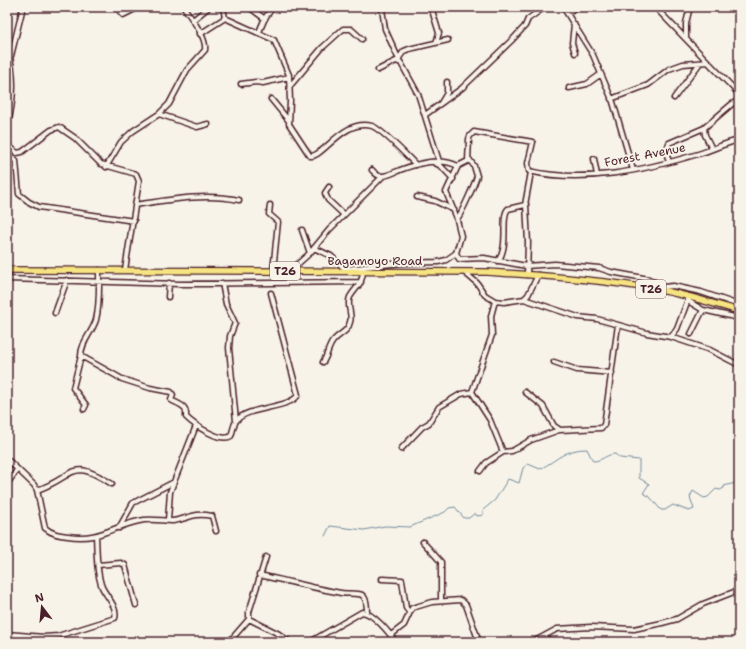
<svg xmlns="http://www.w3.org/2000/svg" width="746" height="649" viewBox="0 0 746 649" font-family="'Shantell Sans',sans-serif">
  <rect width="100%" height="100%" fill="#f7f3e8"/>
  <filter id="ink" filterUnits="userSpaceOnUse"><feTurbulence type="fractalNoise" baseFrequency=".025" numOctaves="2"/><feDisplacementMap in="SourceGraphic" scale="8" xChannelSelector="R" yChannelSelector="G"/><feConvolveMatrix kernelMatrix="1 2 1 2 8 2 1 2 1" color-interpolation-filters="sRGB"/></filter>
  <g filter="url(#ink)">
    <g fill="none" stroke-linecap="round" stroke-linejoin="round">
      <path stroke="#708a9e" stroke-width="1" d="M325 536 330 526 364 530 385 526 410 527 445 512 449 508 455 507 464 518H469L475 513 477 516 483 515V510L495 500 508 479 519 483 523 468 528 464 540 469C559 459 565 449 587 449L593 461C602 461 607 454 615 454L620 458 639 460V478L649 484 643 493 650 497 661 510H665L673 505 689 511 694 509 690 497 693 491 704 498 708 497 716 489 720 490 724 488V486L739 482"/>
      <defs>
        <path id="minor" d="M116 7 123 15 139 7
          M223 7 225 18
          M249 7 265 19
          M431 7 439 33 436 43
          M563 7 593 55 613 102 633 170
          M655 7 739 94
          M382 9 385 29 400 62
          M568 14 575 7
          M193 20 209 7
          M574 24 572 43 575 53
          M259 32 265 18 273 7
          M200 34 225 18 274 40 289 75 290 101 289 124 310 156C323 158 343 118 372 126 383 130 407 156 416 165
          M686 38V23L690 7
          M7 43C15 74 15 97 7 128
          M11 56 23 7
          M399 58 404 51 409 49 448 40
          M378 70 396 61 401 63 418 94 439 161
          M241 84 256 82 263 83 289 77
          M290 86 322 48 343 29H351L362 39
          M569 88 587 84 601 74
          M674 98 700 63
          M271 99 289 121
          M611 99 648 85 669 69 683 64 708 62
          M441 103 447 93V82
          M159 114 197 127 208 124
          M425 115 462 88 513 39 525 26 528 19 545 7
          M704 128 705 135 712 149
          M739 140C725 143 712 150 698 154 645 170 584 184 529 171L528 163 533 142 474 132 470 136 469 139 468 161 458 166 446 192 456 216 461 236 456 253 459 259 484 258 526 266 555 264 599 268 611 272 649 279 664 287 673 286 701 292 739 305
          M7 144 17 153 22 152 51 130 59 127 75 138 101 164 136 174 139 181 125 270
          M7 155 16 161 19 194 29 202 39 207 134 221
          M594 159 597 175
          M433 162 441 166 453 179
          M669 162 666 152 669 143 704 128 732 104 739 100
          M106 167 121 142 133 131 159 114 169 104 187 70 205 50C207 37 190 17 184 7
          M372 170C375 173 378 177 382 176 388 176 395 172 400 170 418 163 441 157 458 166
          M329 187 325 193 328 200 344 215
          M417 197 435 201 454 210
          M526 204 528 243 527 275
          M135 205C169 200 205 193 239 200
          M270 205 269 214 278 222 273 271
          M457 219C462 213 475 183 477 176L474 166 469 159
          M302 230 310 253
          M314 248 331 256 345 269 401 263 438 262 446 260 456 253
          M498 261C510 245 500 217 508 209L525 205 531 172
          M99 270C99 286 100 304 96 320 92 333 81 342 81 356L122 379 150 388 171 392 173 395 171 400C180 405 187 405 186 417 194 425 221 443 231 436 233 431 233 426 236 421 247 406 290 409 298 395L271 293
          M290 271 310 253 329 230 383 176
          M464 272 477 283 485 295 495 301 504 302 524 299 528 295 538 275
          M7 279 180 284 361 282
          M222 283 226 304 235 323 230 336 229 348 236 421
          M168 297 169 283
          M524 299 578 317 597 319 647 333 671 337 677 329 689 297
          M688 301 703 310 739 318
          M55 313 67 280
          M691 334 703 310
          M671 337 710 350 739 365
          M81 356 73 388 86 405 84 409
          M323 362C328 355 328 346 334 340 340 333 348 332 350 322 353 315 346 306 350 297 356 287 361 286 363 273
          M554 362 577 370 612 373
          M525 392 543 406 554 426 560 430 601 428 604 425 618 325
          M401 449 422 427 429 423 439 407 461 394 472 392
          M503 452 512 451 531 440 559 430
          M7 459 34 485 37 490 45 528C52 534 59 535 68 536 99 541 111 527 139 521 150 518 161 521 173 521 189 519 192 512 212 516L216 531
          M480 471 486 463 503 452 490 420 472 392 492 335 491 316 495 301
          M7 484 17 470
          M37 490C76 477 69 456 112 484
          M168 520 170 492 196 426
          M119 528 133 503 174 482
          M423 542 441 562V601
          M266 557 249 612V619L279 634 290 642
          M98 565 121 563 125 565 136 605
          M259 575C287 581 314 588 341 593 347 594 358 593 362 595 367 598 367 607 367 613
          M382 579 402 580 406 608 409 612
          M7 634 44 637 58 636 115 618C118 607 106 596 102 587 96 572 97 552 96 536
          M391 635 404 625 412 608 432 602 461 600 466 605 479 642
          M229 642 249 619
          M310 642 362 612C373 613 390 633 395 642
          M533 642 557 629 591 627 634 629 662 623 677 619 703 604 739 590"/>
        <path id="highway" d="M7 270 487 272C547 276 606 280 665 291 690 296 715 304 739 311"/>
      </defs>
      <use href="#minor" stroke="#4a1f2b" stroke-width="7"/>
      <use href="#highway" stroke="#4a1f2b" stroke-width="8"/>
      <use href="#minor" stroke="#f7f3e8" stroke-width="4"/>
      <use href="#highway" stroke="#f6e381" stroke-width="5.5"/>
    </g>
  </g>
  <g text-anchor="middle" stroke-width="4" stroke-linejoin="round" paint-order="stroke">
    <g fill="#f7f3e8" stroke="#7e5f64" stroke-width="1">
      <rect x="270" y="262" width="30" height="18" rx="3"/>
      <rect x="636" y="280" width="30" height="18" rx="3"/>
    </g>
    <g font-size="11" font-weight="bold" fill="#4a1f2b">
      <text x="285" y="275">T26</text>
      <text x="651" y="293">T26</text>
    </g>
    <g font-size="12" fill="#4a1f2b" stroke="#f7f3e8">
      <text transform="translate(645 155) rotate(-11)" y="4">Forest Avenue</text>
      <text x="375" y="265">Bagamoyo Road</text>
    </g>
  </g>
  <rect width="746" height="649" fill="none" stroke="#f7f3e8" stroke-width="24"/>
  <rect x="12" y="12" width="722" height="625" fill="none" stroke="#4a1f2b" stroke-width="1.5" filter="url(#ink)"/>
  <g transform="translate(42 607) rotate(344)" stroke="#f7f3e8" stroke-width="3" paint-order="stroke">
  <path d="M0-3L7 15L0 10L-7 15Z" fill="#4a1f2b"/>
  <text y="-6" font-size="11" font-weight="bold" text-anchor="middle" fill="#4a1f2b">N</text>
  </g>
</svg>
